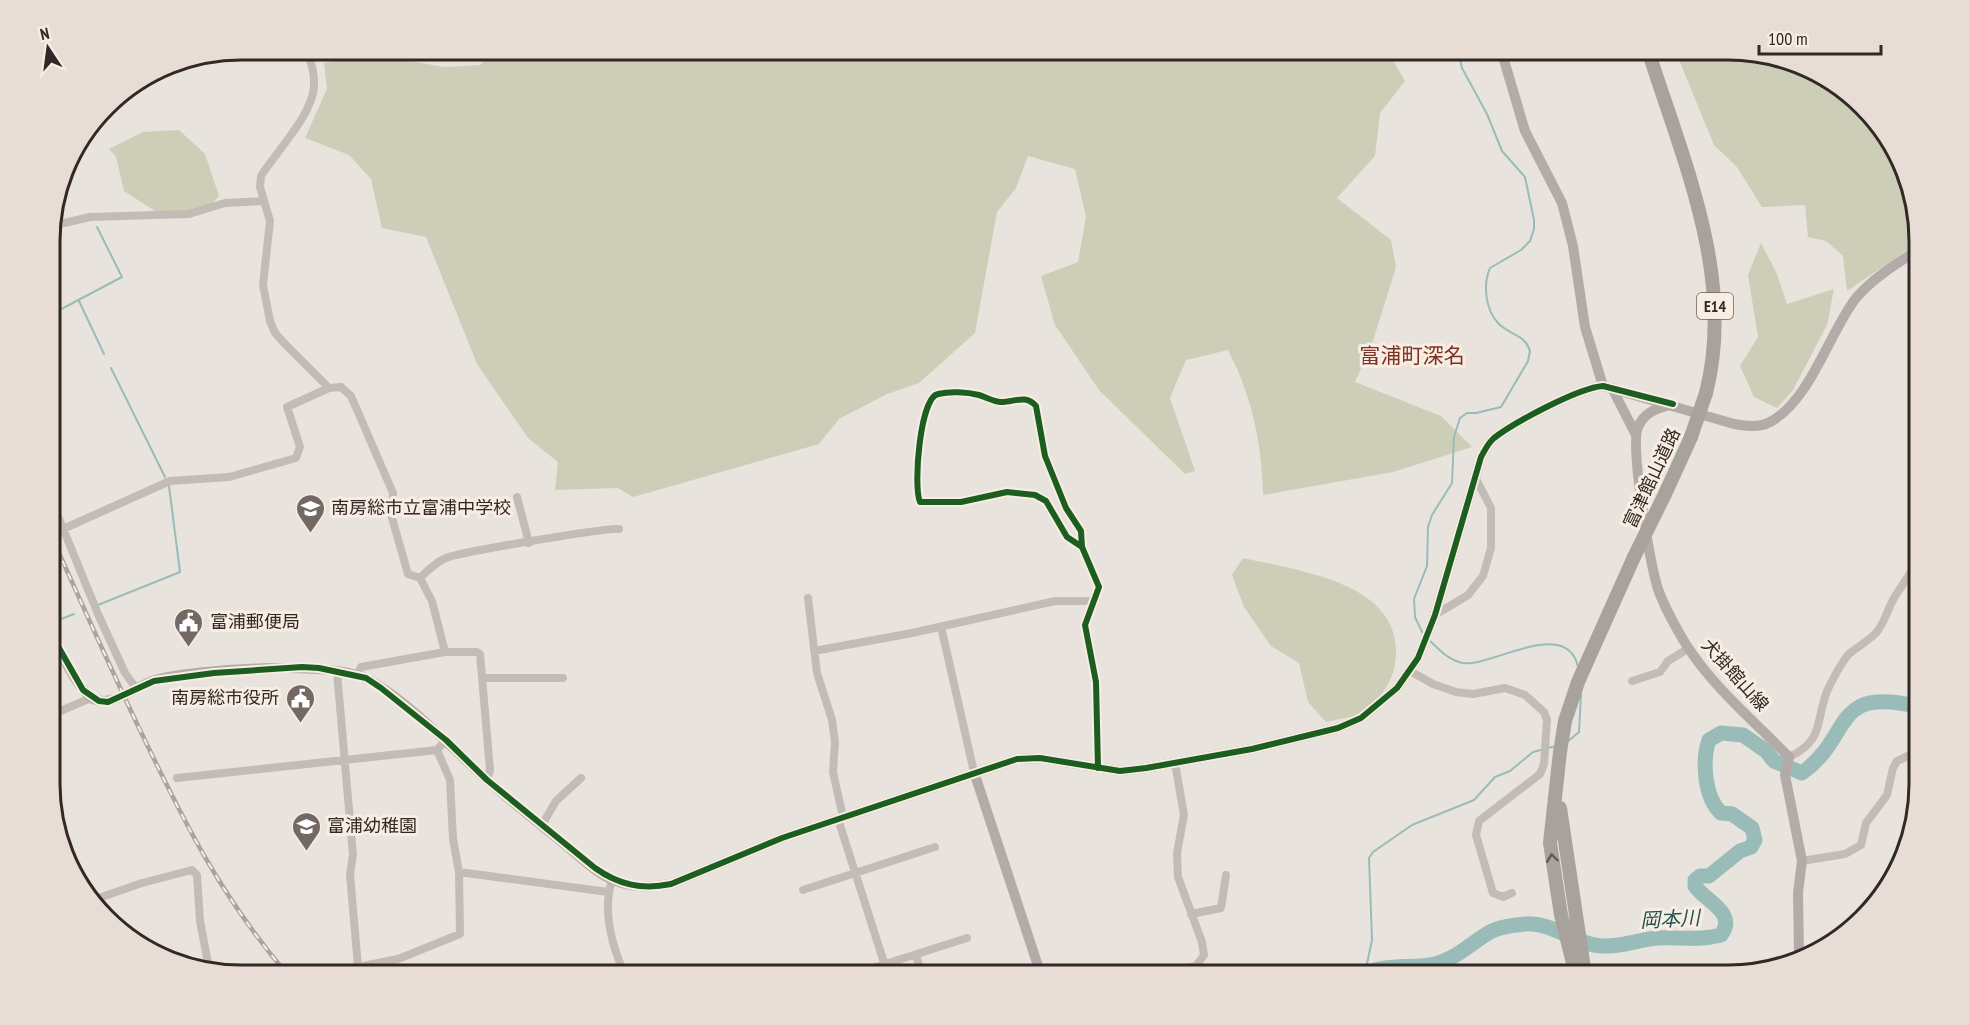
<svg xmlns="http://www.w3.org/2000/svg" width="1969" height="1025" viewBox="0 0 1969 1025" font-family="'PT Sans Narrow','Noto Sans JP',sans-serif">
  <rect width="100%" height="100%" fill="#e9e3dd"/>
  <path fill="#ccceb7" d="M486 50H1394L1391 57 1405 81 1380 113 1375 156 1337 198 1391 240 1396 267 1372 344 1355 382 1441 416 1472 447 1393 472 1263 495C1262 444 1252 396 1228 350L1186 360 1170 398 1195 471 1185 474 1099 390 1055 325 1041 276 1078 262 1086 217 1075 169 1028 156 1016 188 997 212 975 333 919 383 887 394 839 419 819 444 633 497 618 488 555 490 558 462 528 438 477 364 426 237 382 228 371 179 349 155 305 138 327 89 324 63 372 54 444 67 480 65 488 56Z
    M1675 50H1728L1813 69 1887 134 1918 216V243L1847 291 1843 256 1826 241 1808 237 1805 205 1762 207 1737 167 1714 145Z
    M179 130 205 154 219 196 204 212 161 215 124 191 116 157 109 149 143 132Z
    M1761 243 1777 274 1787 304 1834 289 1827 325 1793 390 1777 408 1754 397 1740 366 1758 337 1748 275Z
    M1243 558C1300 571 1408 583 1395 664 1393 682 1378 698 1369 713L1326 722 1308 702 1299 663 1271 646 1244 607 1232 575Z"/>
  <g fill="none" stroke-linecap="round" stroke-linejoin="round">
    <path stroke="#99bcb9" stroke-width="2" d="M79 301 104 354
      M50 315 122 277 97 227
      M111 368 165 477
      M98 605 180 572 169 486
      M51 623 74 614
      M1423 634 1415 617 1414 599 1427 566 1428 527 1432 515 1452 483 1454 437 1460 418 1467 413H1476L1501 407 1528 361 1530 351C1525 334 1509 335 1498 323 1485 309 1483 284 1490 268L1521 250 1530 241 1534 229V220L1525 177 1502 151 1487 114 1462 68 1458 50
      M1429 640C1440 650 1448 660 1463 663 1492 667 1567 616 1578 667
      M1567 742 1579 732 1581 694
      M1365 973 1372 940 1369 858 1373 852 1412 825 1474 800 1495 777 1510 771 1533 752 1556 746"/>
    <path stroke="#99bcb9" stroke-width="15" d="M1364 975C1381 963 1414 969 1435 964 1456 959 1471 943 1490 932 1499 927 1515 925 1525 924 1550 922 1570 940 1594 945 1616 949 1636 940 1657 938 1681 937 1697 941 1721 935 1738 913 1705 901 1695 886V880L1700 876H1709L1740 851 1751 847 1755 840 1752 828 1732 814 1721 813C1704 797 1702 760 1709 740L1721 733 1743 735 1766 751 1774 761 1802 773C1854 736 1830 685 1919 707"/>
    <path stroke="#c3bbb6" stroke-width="8" d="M306 50C311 62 315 73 314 87 312 115 276 152 261 176L260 187 270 221 263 285 270 321 275 333 285 344 329 388
      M51 226 90 217 189 214 225 203 264 201
      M517 497 529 543
      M51 499 98 614 125 673 136 688
      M63 529 170 481 229 477 296 458 300 447 287 407 329 388 341 387 351 396 393 493 392 518 408 574 420 578 432 601 445 652
      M1082 547 1067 537 1046 501 1035 495 1007 492 961 502H920C913 487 920 397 938 394 950 391 967 392 979 395 986 397 994 402 1001 402 1015 402 1025 394 1036 406L1045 456 1066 508 1081 531 1082 547 1099 587 1085 625 1096 682 1098 768
      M420 578C428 570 436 562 446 558 460 552 610 527 619 529
      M808 598 817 673 832 720 835 742 833 772 843 817
      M1435 615 1468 595 1483 576 1491 548V508L1475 477
      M942 631 974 772
      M814 651 912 633 1055 601H1093
      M1410 671 1433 684 1456 692 1473 694 1505 688 1525 695 1544 712 1547 720 1544 764 1540 774 1479 821 1476 835 1493 893 1503 897 1512 893
      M337 672 353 855 350 874 358 967
      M357 675 361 667 445 652H477L480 654 490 770 487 780
      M482 678H563
      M1632 681 1660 672 1668 661 1689 648
      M51 715 91 698
      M1789 757C1826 740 1815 718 1828 689 1834 677 1841 662 1850 653 1859 646 1868 641 1876 633 1884 624 1887 611 1893 600 1903 582 1913 574 1919 552
      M177 778 437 750 446 740
      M838 819 888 975
      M542 825 556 801 581 778
      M1802 861 1845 854 1861 845 1866 823 1887 795 1893 768 1897 761 1919 751
      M459 872 608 892
      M612 880C602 911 612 946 625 975
      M803 890 935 847
      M93 900 142 883 192 870 197 875 200 921 209 968
      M1191 914 1221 908 1226 875
      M916 955 922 975
      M283 975 358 967 398 959 460 934 459 872 453 839 450 780 437 750
      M851 975 967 938
      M1173 975 1179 970 1196 966 1204 955 1202 942 1178 877 1177 853 1184 815 1175 763"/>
    <path stroke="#b3aba7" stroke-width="10" d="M1501 50 1525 131 1562 203 1573 246 1585 327 1603 386
      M1612 388 1636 435
      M1670 405C1656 408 1644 413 1638 427 1630 447 1650 566 1658 589 1665 609 1676 628 1687 646 1714 688 1755 722 1789 757L1785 775 1802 861 1798 893 1799 955
      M51 634C60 650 79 694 96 700 114 706 138 685 155 680 196 669 330 660 367 679 406 699 452 748 485 778 509 800 536 821 562 842 577 854 594 872 613 880 632 888 651 888 671 884L782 838 1017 759 1040 758 1120 771 1146 768 1252 749 1338 728 1361 718 1397 688 1418 658 1435 615 1481 457C1485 450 1488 443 1494 438 1515 422 1578 388 1603 386L1734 424C1746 426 1759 428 1770 422 1810 401 1829 333 1856 298 1873 278 1896 264 1918 250
      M974 772 1041 975"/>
    <path stroke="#a8a29d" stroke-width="14" d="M1648 50C1682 158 1736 277 1706 393
      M1665 494 1691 437
      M1560 808 1585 975
      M1576 975 1561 915 1550 843 1560 752 1565 721 1578 682 1634 557"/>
    <defs>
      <path id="rail" d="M51 535C80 600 109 665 140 730 184 822 221 897 288 975"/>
    </defs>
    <use href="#rail" stroke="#aaa4a0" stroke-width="4.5"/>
    <use href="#rail" stroke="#f8ede3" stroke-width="2" stroke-dasharray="7" stroke-linecap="butt"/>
    <path stroke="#a8a29d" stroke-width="14" d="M1691 437 1706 393
      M1634 557 1665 494"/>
    <defs>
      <path id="cycleway" d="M1082 547 1067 537 1046 501 1035 495 1007 492 961 502H920C913 487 920 397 938 394 950 391 967 392 979 395 986 397 994 402 1001 402 1015 402 1025 394 1036 406L1045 456 1066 508 1081 531 1082 547 1099 587 1085 625 1096 682 1098 768
        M51 634 83 690 99 701 108 702 154 681 214 673 302 667 319 668 366 678 381 688 446 740 487 780 595 868C619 885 642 890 671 884L782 838 1017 759 1040 758 1120 771 1146 768 1252 749 1338 728 1361 718 1397 688 1418 658 1435 615 1481 457C1485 450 1488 443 1494 438 1515 422 1578 388 1603 386L1673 404"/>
    </defs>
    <use href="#cycleway" stroke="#f8ede3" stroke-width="10"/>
    <use href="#cycleway" stroke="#1b5e20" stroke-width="6"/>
  </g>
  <defs><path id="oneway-chevron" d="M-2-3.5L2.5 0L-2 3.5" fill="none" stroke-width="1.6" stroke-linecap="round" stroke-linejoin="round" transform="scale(1.5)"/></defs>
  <use stroke="#615955" href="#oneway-chevron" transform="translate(1552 858) rotate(-98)"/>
  <defs>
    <symbol id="school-pin" viewBox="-11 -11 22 30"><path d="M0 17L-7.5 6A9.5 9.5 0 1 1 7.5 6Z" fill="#726965" stroke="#f8ede3"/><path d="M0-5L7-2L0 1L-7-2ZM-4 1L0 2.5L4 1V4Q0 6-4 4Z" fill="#fff"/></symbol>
    <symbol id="civic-pin" viewBox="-11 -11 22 30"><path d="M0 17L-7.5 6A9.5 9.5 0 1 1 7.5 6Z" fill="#726965" stroke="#f8ede3"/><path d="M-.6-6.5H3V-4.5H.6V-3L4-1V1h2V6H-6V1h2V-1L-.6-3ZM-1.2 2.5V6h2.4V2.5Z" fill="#fff"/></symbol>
  </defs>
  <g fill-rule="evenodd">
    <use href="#school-pin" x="294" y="492" width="33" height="45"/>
    <use href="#civic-pin" x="172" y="606" width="33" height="45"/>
    <use href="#civic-pin" x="284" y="682" width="33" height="45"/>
    <use href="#school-pin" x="290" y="810" width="33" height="45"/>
  </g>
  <g text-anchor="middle" stroke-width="6" stroke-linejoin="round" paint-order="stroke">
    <rect fill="#f8ede3" stroke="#6d635e" stroke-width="1.5" x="1697" y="293" width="36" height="26" rx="4.5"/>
    <g font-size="16" font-weight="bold" fill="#322825">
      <text x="1715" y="312">E14</text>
    </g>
    <g font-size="18" fill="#322825" stroke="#f8ede3">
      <text transform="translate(1652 478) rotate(-65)" y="6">富津館山道路</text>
      <text transform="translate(1735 675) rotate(48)" y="6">犬掛館山線</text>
    </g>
    <g font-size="18" fill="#322825" stroke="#f8ede3" text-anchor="start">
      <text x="331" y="514">南房総市立富浦中学校</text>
      <text x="210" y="628">富浦郵便局</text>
      <text x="279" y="704" text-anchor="end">南房総市役所</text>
      <text x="327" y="832">富浦幼稚園</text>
    </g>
    <g font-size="20" font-style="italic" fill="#1d5251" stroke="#f8ede3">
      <text transform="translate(1670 919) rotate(-3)" y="7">岡本川</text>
    </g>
    <g font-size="21" fill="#7e3122" stroke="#f8ede3">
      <text x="1412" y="363">富浦町深名</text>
    </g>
  </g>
  <path d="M0 0H1969V1025H0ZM241 60H1728A181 181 0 0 1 1909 241V784A181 181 0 0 1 1728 965H241A181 181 0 0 1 60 784V241A181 181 0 0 1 241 60Z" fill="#e8ddd4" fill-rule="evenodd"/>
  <path fill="none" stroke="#322825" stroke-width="3" d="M241 60H1728A181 181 0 0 1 1909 241V784A181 181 0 0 1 1728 965H241A181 181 0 0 1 60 784V241A181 181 0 0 1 241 60Z"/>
  <g transform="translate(48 48) rotate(347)" stroke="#f8ede3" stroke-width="4.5" paint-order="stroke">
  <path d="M0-4.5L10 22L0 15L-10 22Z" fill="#322825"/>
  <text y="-9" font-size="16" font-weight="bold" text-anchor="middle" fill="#322825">N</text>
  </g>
  <path d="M1759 45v9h122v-9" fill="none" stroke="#322825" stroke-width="3"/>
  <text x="1768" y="45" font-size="18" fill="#322825" stroke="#f8ede3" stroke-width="4.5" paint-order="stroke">100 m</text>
</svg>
